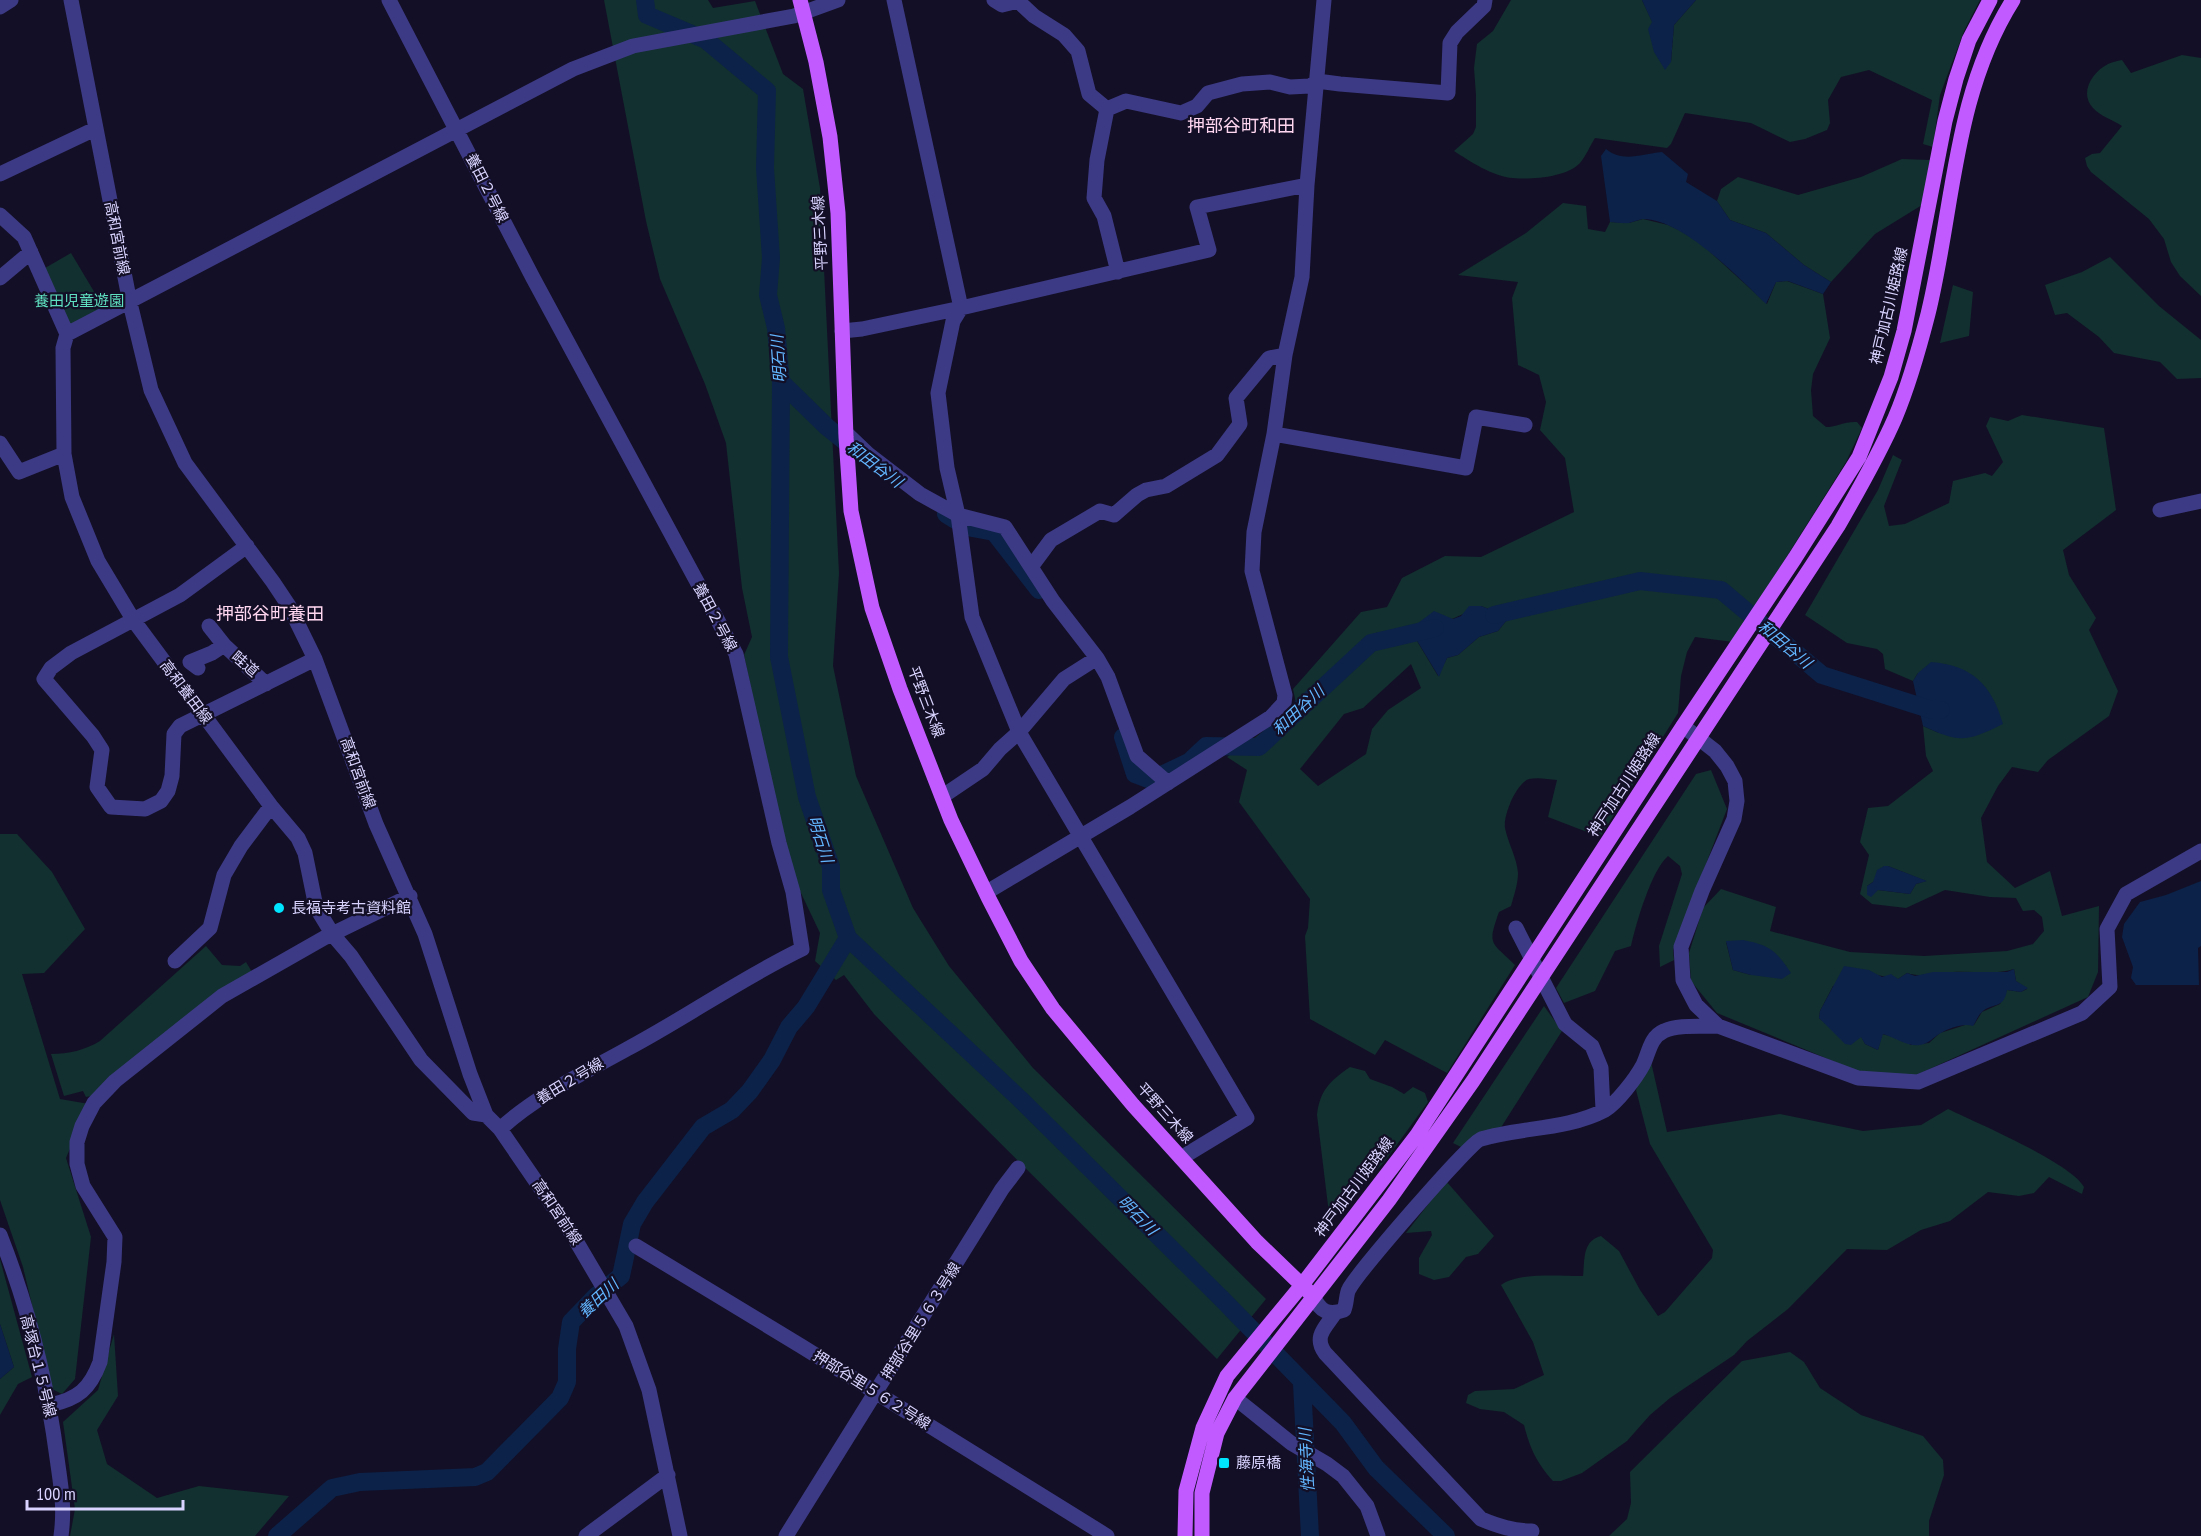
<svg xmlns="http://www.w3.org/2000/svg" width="2201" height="1536" viewBox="0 0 2201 1536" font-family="'PT Sans Narrow','Noto Sans JP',sans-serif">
  <rect width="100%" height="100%" fill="#130f26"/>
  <path fill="#12302f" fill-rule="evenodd" d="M604 0H708L713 8 755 1 783 74 803 89 820 188 839 573 833 666 856 776 913 908 949 966 1033 1068 1266 1299 1217 1359 951 1094 874 1014 844 975 836 980 815 961 820 933 789 868 744 655 752 637 742 588 726 443 705 384 660 279 646 221Z
    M1511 0H1642L1671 62 1674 25 1696 0H1980L1964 31 1940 95 1933 147 1923 144 1932 100 1869 70 1841 77 1828 100 1830 123 1827 130 1805 139 1790 142 1751 123 1685 113 1671 144 1667 148 1595 138C1590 146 1586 156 1580 163 1567 177 1532 180 1513 178 1494 177 1469 161 1454 151L1473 134 1476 127V95L1474 68 1477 44 1493 31Z
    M2182 55 2201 58V296L2180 276 2171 262 2164 239 2149 219 2091 172 2087 166 2085 158 2092 154 2100 153 2122 126C2113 120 2100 116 2093 108 2079 93 2092 72 2108 64 2112 62 2117 61 2122 60L2131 73Z
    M1902 159 1930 160 1922 205 1875 234 1831 282 1804 265 1766 233 1730 220 1717 201 1721 189 1738 177 1798 195 1861 177Z
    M1563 203 1586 206 1588 229 1605 232 1610 222 1629 223 1643 219 1668 225 1681 231 1697 240 1767 304 1776 282 1787 281 1823 294 1830 338 1813 374 1811 390 1813 416 1826 427C1837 427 1845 421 1857 422L1862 428 1846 462 1733 642 1695 637 1687 652 1681 676 1678 713 1600 837 1548 817 1557 780C1548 779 1537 777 1529 779 1516 783 1503 816 1505 828 1508 843 1517 858 1518 873 1518 884 1514 895 1511 906L1499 912C1487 946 1491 941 1515 965L1447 1073 1385 1040 1375 1055 1310 1019 1305 936 1308 928 1310 899 1239 802 1247 770 1227 757 1297 708 1293 689 1361 612 1387 607 1402 578 1445 556 1481 557 1574 512 1565 458 1540 430 1546 402 1539 375 1518 365 1512 298 1518 282 1458 275 1526 233ZM1509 605 1517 611 1511 615 1498 631 1479 637 1458 655 1447 658 1438 676 1414 636 1481 606 1489 609ZM1411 664 1421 688 1388 710 1372 729 1366 754 1318 786 1300 769 1344 714 1363 708Z
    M71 253 105 310 73 327 68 321 45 268Z
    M2110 257 2159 306 2201 340V378L2177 379 2160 362 2114 353 2099 337 2067 313 2055 315 2045 285 2082 272Z
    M1953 285 1973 292 1969 336 1940 343Z
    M2022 415 2104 428 2116 510 2063 550 2069 575 2096 618 2089 630 2118 691 2109 716 2048 760 2038 772 2012 767 1998 786 1981 818 1987 862 2015 888 2050 871 2062 916 2099 906 2098 972 2088 997 1914 1076 1857 1071 1717 1013 1691 981 1689 953 1703 908 1721 889 1776 907 1770 931 1850 952 1924 956 2007 951 2033 944 2044 931 2042 917 2034 910 2023 911 2016 898 1990 897 1945 890 1906 908 1872 904 1860 894 1869 855 1860 842 1868 808 1888 806 1933 771 1926 756 1923 726 1939 733 1918 673 1913 681 1885 669 1883 654 1877 649 1847 643 1805 615 1878 490 1893 455 1902 460 1884 506 1889 526 1905 524 1949 503 1953 481 1985 473 1992 476 2003 462 1986 426 1990 417 2008 421ZM1884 866H1888L1926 881 1916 884 1910 894 1878 890 1875 892 1867 886 1873 882ZM1726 942 1751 975 1733 970ZM2014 969 2016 981 2027 989 2021 992 2007 990 2000 1004 1982 1012 1974 1025 1968 1024 1956 1028 1940 1033 1929 1043 1911 1045 1898 1038 1882 1034 1878 1050 1865 1044 1861 1036 1833 1030 1819 1018 1820 1011 1833 986 1877 975 1898 979 1907 973C1922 978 1938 972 1953 972 1973 971 1995 975 2014 969Z
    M1711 770 1727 809 1673 950 1674 960 1660 967 1659 946 1682 874 1680 866 1668 856C1651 871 1636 924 1631 946L1615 951 1595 991 1564 1003 1556 988 1696 774Z
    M0 834H17L52 872 85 929 44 973 22 974 60 1099 89 1104 66 1158 91 1237 75 1379 62 1394 52 1389 23 1267 0 1200Z
    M206 946 222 965 240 966 246 962 252 972 91 1096 86 1097 83 1091 64 1096 51 1054C69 1054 85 1050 100 1041Z
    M1544 1006 1562 1031 1500 1129 1463 1148 1453 1143Z
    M1649 1053 1667 1132 1780 1114 1863 1131 1921 1125 1948 1109C1977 1123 2071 1163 2084 1187L2082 1194 2049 1177 2034 1193 2019 1196 1988 1192 1950 1221 1921 1230 1887 1250 1847 1249 1788 1309 1747 1341 1734 1355 1670 1398 1650 1415 1627 1441 1582 1473 1561 1481H1553C1537 1463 1530 1449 1524 1425L1504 1412 1480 1409 1466 1403 1468 1395 1475 1391 1514 1389 1544 1375 1533 1342 1501 1285C1518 1272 1561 1276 1583 1276 1585 1260 1582 1241 1601 1236L1619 1251 1640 1290 1658 1316 1665 1312 1712 1258 1713 1250 1650 1144 1636 1090Z
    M1350 1067 1365 1071 1370 1079 1392 1087 1404 1094 1413 1087 1425 1093 1428 1102 1385 1161 1330 1222 1317 1115C1320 1090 1330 1081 1350 1067Z
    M1446 1181 1494 1236 1478 1254 1466 1257 1449 1277 1434 1280 1419 1274V1258L1432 1235 1431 1231 1406 1233Z
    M0 1259 32 1377 18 1384 0 1415V1379L14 1367 0 1324Z
    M114 1334 118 1396 97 1430 107 1464 157 1498 199 1486 289 1496 255 1536H70L75 1509 63 1422 98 1390Z
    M1790 1352 1804 1362 1820 1388 1861 1415 1923 1436 1943 1460 1944 1475 1929 1521V1536H1609L1627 1519 1631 1503 1630 1472 1742 1361Z"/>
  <path fill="#0c2248" d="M1642 0H1696L1674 25 1671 62 1665 70 1654 52 1648 29 1652 22Z
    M1606 149C1623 163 1641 154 1662 152L1688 174 1686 182 1717 201 1730 220 1766 233 1804 265 1831 282 1823 294 1788 281 1776 282 1766 304C1739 278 1682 218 1642 219 1638 220 1633 222 1629 223 1623 224 1616 222 1610 222L1601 156Z
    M1509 605 1517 607V611L1511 615 1498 631 1479 637 1458 655 1447 658 1439 677 1410 629 1434 611 1453 619 1461 616 1469 606H1481L1489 609Z
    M1931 662C1972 665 1992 685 2003 724 1967 742 1959 743 1923 726L1913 681 1918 673Z
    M1884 866H1888L1927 881 1916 884 1910 894 1878 890 1871 897 1867 895V886L1873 882 1877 870Z
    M2201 881V946L2198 948 2199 985H2136L2131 978 2133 967 2122 937 2124 924 2140 902 2166 895Z
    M1743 940C1769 945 1776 950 1791 973L1782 979 1751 975 1733 970 1726 941Z
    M1844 966 1869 970 1882 977 1891 974 1898 979 1907 973 1915 976 1933 972H2007L2014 969 2016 981 2028 988 2021 992 2007 990C2004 1010 1992 1002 1982 1012 1978 1015 1976 1022 1973 1026 1964 1023 1949 1028 1941 1033 1933 1037 1929 1044 1920 1045 1908 1047 1894 1037 1883 1034L1878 1050 1865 1044 1861 1037 1851 1045 1845 1044 1819 1018 1820 1011Z
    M0 1324 14 1367 0 1379Z"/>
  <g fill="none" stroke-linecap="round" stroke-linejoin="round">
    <path stroke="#0c2248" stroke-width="18" d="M645 0 647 15 706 40 767 91 765 168 771 258 768 295 776 328 781 382 779 657 807 797 831 867V890L848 938 1020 1099 1222 1299 1343 1423 1376 1468 1446 1536
      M781 382 827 427 857 451
      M946 514 967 527 994 532 1039 590
      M1494 615 1640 581 1721 590 1822 675 1932 710H1941
      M1123 737 1135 774 1151 780 1189 762 1206 746 1259 747 1371 643 1435 628
      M1302 1384 1310 1536
      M277 1536 332 1488 360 1482 475 1477 487 1472 560 1398 567 1382V1349L571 1322 596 1296 621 1276 632 1224 645 1202 703 1127 732 1110 750 1091 772 1060 789 1027 806 1007 848 938"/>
    <path stroke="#3d3a85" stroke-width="15" d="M71 0 130 303 151 390 185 463 273 582 289 606 315 659 376 824 425 934 470 1074 486 1115 500 1129 572 1234 626 1326 649 1390 680 1536
      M389 0 533 278 736 654 779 843 793 892 802 949C742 978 687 1017 627 1049 584 1073 537 1095 500 1129
      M894 0 961 308 953 321 938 393 947 468 958 515 972 617 1019 732 1247 1118 1181 1158
      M994 0 1002 5 1018 1 1034 16 1064 35 1078 51 1089 94 1107 109
      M0 7 11 0
      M1107 109 1126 101 1181 113 1197 106 1208 93 1242 84 1270 82 1290 87 1310 86 1317 81 1340 84 1448 93 1450 43 1457 32 1484 6 1485 0
      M1107 109 1097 160 1094 198 1104 216 1118 272
      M0 174 95 129
      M0 215 24 237 67 334 63 348 64 454 72 497 98 561 134 621 271 806 298 838 305 853 316 907 333 935 351 956 421 1060 473 1113 486 1115
      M0 278 31 252
      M842 331 862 329 961 308 1209 250 1197 207 1307 185
      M67 334 573 69 633 46 794 16 838 0
      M846 433 868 454 920 494 958 515 1005 527 1053 601 1097 658 1108 677 1137 756 1168 783
      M1274 434 1466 468 1476 417 1525 425
      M0 443 19 472 64 454
      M2160 510 2201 501
      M247 546 180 595 71 653 51 668 44 679 93 736 102 750 97 787 111 807 145 809 161 801 168 791 172 776 174 734 180 726 315 659
      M1031 567 1051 540 1100 511 1114 515 1137 495 1146 490 1166 486 1217 455 1240 424 1236 398 1269 358 1285 355
      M224 645 266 684
      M198 668 190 662 212 653 224 645 209 626
      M1683 726 1715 751 1727 766 1735 781 1737 801 1734 819 1702 891 1681 947 1683 980 1696 1005 1718 1026 1858 1078 1918 1082 2082 1013 2110 987 2107 929 2126 894 2201 851
      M943 796 983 769 1000 749 1019 732 1064 679 1097 658
      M987 892 1130 807 1271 717 1284 703 1285 695 1252 571 1254 532 1274 434 1285 355 1302 277 1307 185 1324 0
      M1516 928 1565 1024 1592 1046 1601 1068 1603 1110
      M175 961 210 928 224 875 241 846 271 806
      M0 1235C28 1306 47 1382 57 1458 61 1487 65 1507 61 1536
      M636 1246 801 1346 1107 1536
      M1313 1296C1320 1311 1328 1316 1344 1310 1347 1303 1346 1294 1349 1289 1359 1271 1469 1143 1481 1139 1521 1127 1567 1130 1605 1110 1617 1103 1636 1078 1643 1065 1649 1053 1650 1037 1664 1031 1679 1024 1701 1027 1718 1026
      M1335 1313C1326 1327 1313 1336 1325 1353L1481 1519C1498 1526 1513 1531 1532 1531
      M1235 1398 1291 1443 1327 1464 1343 1476 1367 1506 1378 1536
      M50 1405C78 1399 90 1389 100 1362L114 1262 115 1237 83 1186 77 1164V1142L82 1126 94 1103 115 1081 222 996 324 938 410 896
      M586 1536 668 1475
      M786 1536 1002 1189 1018 1168"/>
    <path stroke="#c25bff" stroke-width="15" d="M800 0 816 62 830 137 838 213 846 437 851 511 872 608 900 689 951 820 988 897 1021 961 1053 1009 1133 1105 1257 1242 1309 1292
      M1185 1536 1186 1491 1203 1428 1227 1376 1302 1285 1417 1135 1683 726 1795 558 1859 457 1891 377 1904 331 1945 121 1956 79 1969 40 1990 0
      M1202 1536V1493L1217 1433 1235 1398 1389 1200 1473 1081 1838 526C1858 491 1879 455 1895 418 1909 385 1919 349 1928 314 1954 208 1953 95 2013 0"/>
  </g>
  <g fill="#00e5ff" stroke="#130f26" stroke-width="2">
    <circle cx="279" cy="908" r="6"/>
    <rect x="1218" y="1457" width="12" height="12" rx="3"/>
  </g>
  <g text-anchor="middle" stroke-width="4.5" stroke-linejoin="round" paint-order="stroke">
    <g font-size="15" fill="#d9d4ff" stroke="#130f26">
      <text transform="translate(487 188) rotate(63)" y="5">養田２号線</text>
      <text transform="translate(820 233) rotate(-93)" y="5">平野三木線</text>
      <text transform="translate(117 238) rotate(79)" y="5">高和宮前線</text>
      <text transform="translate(1889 306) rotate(-77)" y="5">神戸加古川姫路線</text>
      <text transform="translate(715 617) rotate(62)" y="5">養田２号線</text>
      <text transform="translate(245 664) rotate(41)" y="5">畦道</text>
      <text transform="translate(186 692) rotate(53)" y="5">高和養田線</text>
      <text transform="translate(926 702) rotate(69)" y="5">平野三木線</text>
      <text transform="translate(358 773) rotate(70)" y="5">高和宮前線</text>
      <text transform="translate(1624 785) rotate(-57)" y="5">神戸加古川姫路線</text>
      <text transform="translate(570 1081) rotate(-31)" y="5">養田２号線</text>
      <text transform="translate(1165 1113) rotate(48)" y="5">平野三木線</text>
      <text transform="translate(1354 1187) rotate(-53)" y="5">神戸加古川姫路線</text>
      <text transform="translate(557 1212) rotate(56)" y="5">高和宮前線</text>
      <text transform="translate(921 1321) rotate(-58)" y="5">押部谷里５６３号線</text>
      <text transform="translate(38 1366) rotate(76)" y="5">高塚台１５号線</text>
      <text transform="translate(872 1390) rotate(32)" y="5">押部谷里５６２号線</text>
    </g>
    <g font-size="15" fill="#5fe0c0" stroke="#130f26">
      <text x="79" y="306">養田児童遊園</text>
    </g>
    <g font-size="15" fill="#d9d4ff" stroke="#130f26" text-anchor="start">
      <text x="291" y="913">長福寺考古資料館</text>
      <text x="1236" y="1468">藤原橋</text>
    </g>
    <g font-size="16" font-style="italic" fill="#62b6ff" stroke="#130f26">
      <text transform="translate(778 359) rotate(-94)" y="6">明石川</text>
      <text transform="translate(875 464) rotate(37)" y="6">和田谷川</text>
      <text transform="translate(1785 644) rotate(40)" y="6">和田谷川</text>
      <text transform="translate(1298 710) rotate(-43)" y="6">和田谷川</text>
      <text transform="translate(821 839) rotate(72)" y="6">明石川</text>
      <text transform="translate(1138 1215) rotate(45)" y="6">明石川</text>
      <text transform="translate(598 1298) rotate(-43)" y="6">養田川</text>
      <text transform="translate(1306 1460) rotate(-93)" y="6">性海寺川</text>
    </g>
    <g font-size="18" fill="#ffd6f0" stroke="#130f26">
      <text x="1241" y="132">押部谷町和田</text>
      <text x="270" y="620">押部谷町養田</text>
    </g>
  </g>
  <path d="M27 1500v9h156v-9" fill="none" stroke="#d9d4ff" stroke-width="3"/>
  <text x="36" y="1500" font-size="18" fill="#d9d4ff" stroke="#130f26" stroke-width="4.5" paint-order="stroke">100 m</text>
</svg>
